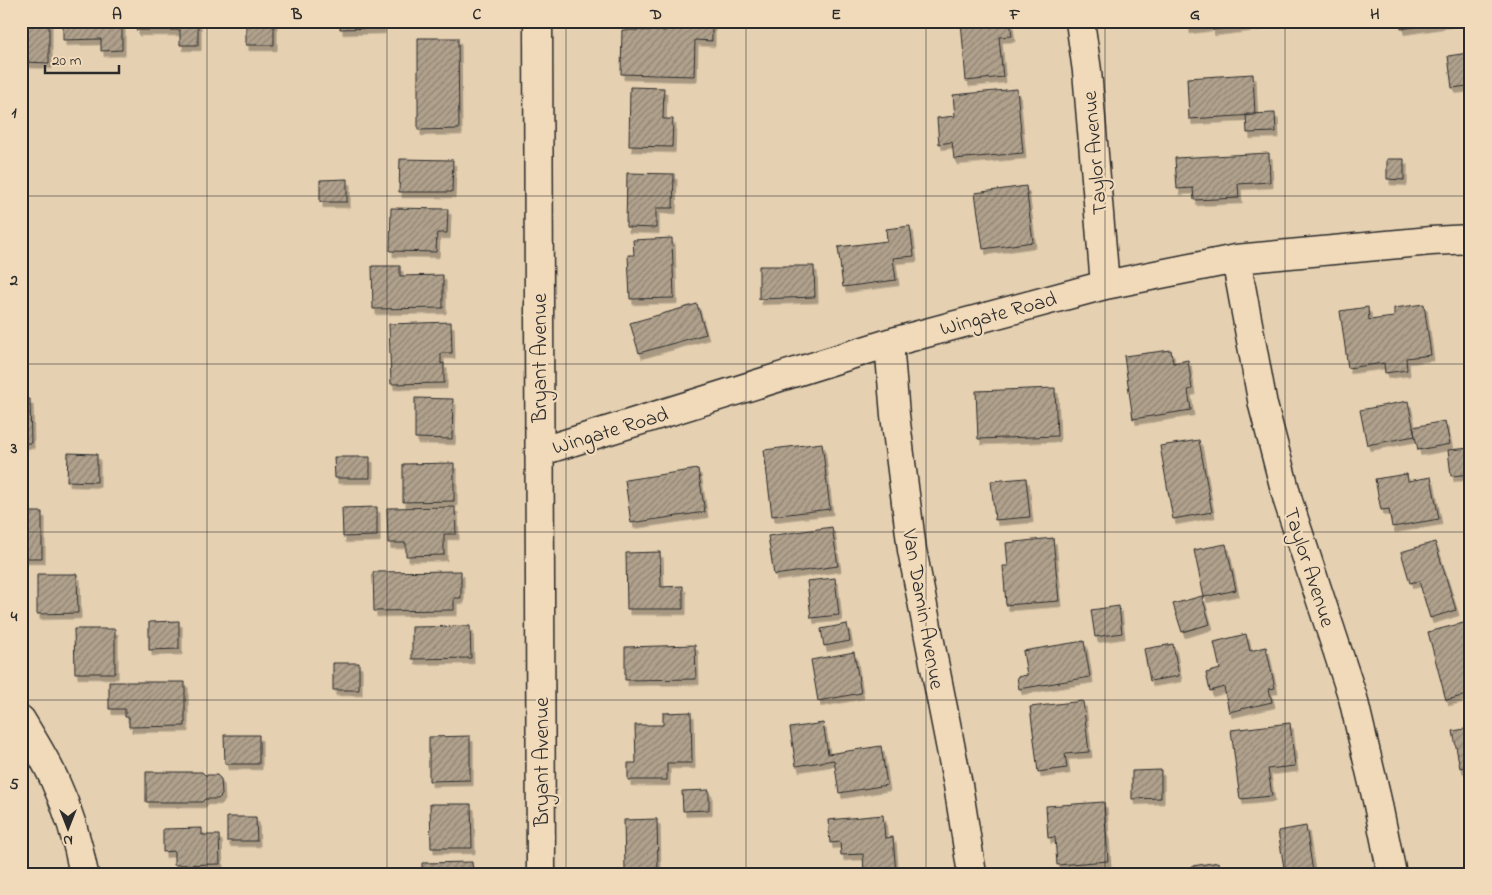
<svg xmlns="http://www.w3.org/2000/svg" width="1492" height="895" viewBox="0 0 1492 895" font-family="'Indie Flower',sans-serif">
  <defs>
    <pattern id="building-hatch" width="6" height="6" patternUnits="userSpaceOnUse" patternTransform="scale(1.25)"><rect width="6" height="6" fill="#b0a18c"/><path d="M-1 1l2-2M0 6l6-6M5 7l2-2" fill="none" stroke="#8f8373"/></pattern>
    <filter id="shadow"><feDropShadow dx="3" dy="5.5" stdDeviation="0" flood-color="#0004"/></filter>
  </defs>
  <rect width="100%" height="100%" fill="#e5d0b1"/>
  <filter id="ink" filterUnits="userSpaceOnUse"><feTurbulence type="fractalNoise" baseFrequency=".02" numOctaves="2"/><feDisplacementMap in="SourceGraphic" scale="10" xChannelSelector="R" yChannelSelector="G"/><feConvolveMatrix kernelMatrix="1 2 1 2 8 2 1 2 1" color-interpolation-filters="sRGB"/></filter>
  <g filter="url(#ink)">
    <path fill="url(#building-hatch)" stroke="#2b2b2b" filter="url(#shadow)" d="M21 21H49V63L25 62V43H21Z
      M63 21H122V50L101 51V39L63 40Z
      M136 21H198V45H180V30H136Z
      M246 21H274V45H246Z
      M340 21H382V28L340 29Z
      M665 21H712V41L695 40 694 76 621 74 622 30 665 31Z
      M961 21H1010L1012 36 999 37 1003 77 966 81Z
      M1187 21H1261V24L1212 30 1211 25 1187 28Z
      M1400 21H1453L1401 29Z
      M1471 36V108H1470L1467 86 1452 88 1448 56 1468 53 1466 37Z
      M418 38H458L459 129 418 130Z
      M1253 74 1255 115 1189 119 1187 78Z
      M630 87 664 88 663 119H673L672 147 629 146Z
      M1017 89 1023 153 954 159 952 142 939 144 937 118 955 116 953 95Z
      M1275 113 1276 132 1247 133 1246 114Z
      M1269 153 1270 182 1238 184 1239 198 1194 200 1193 188 1177 189 1175 158Z
      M400 159 453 160 452 192H399Z
      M1387 159H1404V180L1387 179Z
      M627 173 674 174 673 208H656V228L626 227Z
      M347 179V202H320V180Z
      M1026 186 1033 242 983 249 975 193Z
      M391 208 448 209 447 233H437L436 252 390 251Z
      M910 226 914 256 893 258 896 280 843 287 838 247 887 241 886 229Z
      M672 238 674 298 630 299 628 255H634L633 240Z
      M372 266H400V276L443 275V308L373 309Z
      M759 266H814L815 297 759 299Z
      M697 304 706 334 639 353 630 323Z
      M1424 304 1431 355 1406 358 1407 370 1385 373 1384 363 1348 368 1340 311 1368 307 1369 320 1394 317V308Z
      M451 322 452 353H441V364L444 363V383L391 384 389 324Z
      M1171 350 1173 363 1188 360 1192 389 1188 390 1191 410 1133 419 1124 356Z
      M1055 388 1057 436 978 439 976 391Z
      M415 398 453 399 452 439 415 438Z
      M21 399H30L31 443H21Z
      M1408 401 1415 436 1367 445 1360 410Z
      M1445 421 1450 444 1418 450 1413 427Z
      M1199 440 1212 512 1173 519 1160 446Z
      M822 443 830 509 772 516 764 450Z
      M1471 448V474L1451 476 1448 450Z
      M68 453 97 454V482L67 481Z
      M334 457H370V478H335Z
      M454 463V501L403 502V464Z
      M698 469 705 512 631 523 625 480Z
      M1407 474 1408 481 1431 477 1439 519 1392 527 1389 509 1381 510 1375 479Z
      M1026 478 1030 517 995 520 991 481Z
      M377 507V536L343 537 342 508Z
      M455 507 456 534H444V555L406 556V543H388L387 508Z
      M21 512H42V558H21Z
      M832 527 838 566 774 575 768 536Z
      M1053 538 1059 601 1006 605 1003 566H1008L1006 543Z
      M1435 542 1456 610 1430 618 1419 581 1410 583 1401 552Z
      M1226 544 1236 590 1204 597 1194 550Z
      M660 552 661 587 683 586V609H627L626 553Z
      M461 571V598H454V610L374 611 373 572Z
      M37 574H77L78 613 37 614Z
      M835 578 839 615 811 618 807 581Z
      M1202 596 1210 624 1182 632 1173 604Z
      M1119 606 1122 633 1095 637 1091 610Z
      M179 621V649L149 650V622Z
      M1471 621V694L1446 700 1428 632Z
      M847 624 850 641 824 646 821 629Z
      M470 626 471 658 412 659V627Z
      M74 629H115V673H75Z
      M1246 634 1250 651 1266 647 1275 688 1269 689 1272 702 1229 712 1224 687 1210 691 1206 673 1220 669 1214 642Z
      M1084 641 1090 677 1019 689 1017 677 1027 675 1023 651Z
      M1173 644 1179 676 1150 681 1144 649Z
      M695 645 696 679 625 680V647Z
      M854 652 861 693 818 701 811 660Z
      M333 663H359V690H333Z
      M109 682H185V726L129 727V717H125V709H109Z
      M1083 701 1089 752 1065 754 1067 768 1038 772 1030 707Z
      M691 712 692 763H667V780H628V763H636L635 725H663V713Z
      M823 723 828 754 881 746 887 785 839 793 834 760 796 766 790 728Z
      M1290 723 1295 766 1268 769 1272 796 1240 799 1231 730Z
      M1471 728V766L1460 768 1453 731Z
      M224 735H259V764H225Z
      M470 736V780L429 781V737Z
      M1161 770V798L1132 799V771Z
      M146 772H202L205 775H217L221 779 222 795 218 799H205L202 802H146Z
      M709 790V810L683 811 682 791Z
      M1104 802 1108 861 1057 865 1055 837 1048 838 1046 806Z
      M430 804H471L472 848H431Z
      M883 815 885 838 893 837 896 874H864L863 854 841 855 840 842 830 843 828 820Z
      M227 817H256L257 841H227Z
      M657 819 658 869 625 870 624 820Z
      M1306 826 1313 872 1300 874H1285L1278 831Z
      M202 828V835H219L220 864 174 865V851L163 852V829Z
      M472 862 473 874H422V863Z
      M1219 862 1221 874H1193L1192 866Z"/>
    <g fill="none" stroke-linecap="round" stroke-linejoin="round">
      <defs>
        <path id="minor" d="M538 21 541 874
          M1080 21 1087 71 1105 285
          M1236 259 1263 405 1288 501 1353 698 1377 800 1392 874
          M889 343 895 415 912 550 958 785 972 874
          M539 452 889 343 1105 285 1236 259 1431 241 1471 239
          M21 720C33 740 46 760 55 781 69 811 78 842 84 874"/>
      </defs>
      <use href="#minor" stroke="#2b2b2b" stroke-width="31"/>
      <use href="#minor" stroke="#f1daba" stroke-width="28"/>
    </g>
  </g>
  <path fill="none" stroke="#2b2b2b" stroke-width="1" stroke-opacity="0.55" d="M207 21V874M387 21V874M566 21V874M746 21V874M926 21V874M1105 21V874M1285 21V874M21 196H1471M21 364H1471M21 532H1471M21 700H1471"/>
  <g text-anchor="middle" stroke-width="4.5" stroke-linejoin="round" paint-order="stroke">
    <g font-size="21" fill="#2b2b2b" stroke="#f1daba">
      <text transform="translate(1094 153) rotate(-95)" y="7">Taylor Avenue</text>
      <text transform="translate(998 313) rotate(-15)" y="7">Wingate Road</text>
      <text transform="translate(539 358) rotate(-90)" y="7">Bryant Avenue</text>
      <text transform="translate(610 430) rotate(-17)" y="7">Wingate Road</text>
      <text transform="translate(1310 567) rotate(72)" y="7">Taylor Avenue</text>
      <text transform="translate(924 609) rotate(80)" y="7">Van Damin Avenue</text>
      <text transform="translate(541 762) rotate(-90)" y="7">Bryant Avenue</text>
    </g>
  </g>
  <rect width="1492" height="895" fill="none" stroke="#f1daba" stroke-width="55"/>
  <g transform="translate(68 828) rotate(180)" stroke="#f1daba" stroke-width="4" paint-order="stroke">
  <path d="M0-4L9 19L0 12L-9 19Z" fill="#2b2b2b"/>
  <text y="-8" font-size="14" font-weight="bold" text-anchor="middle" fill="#2b2b2b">N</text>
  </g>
  <path d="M45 65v8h74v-8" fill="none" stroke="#2b2b2b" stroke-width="2.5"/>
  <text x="52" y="65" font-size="15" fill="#2b2b2b" stroke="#f1daba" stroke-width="4" paint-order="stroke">20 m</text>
  <rect x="28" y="28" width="1436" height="840" fill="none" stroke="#2b2b2b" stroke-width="2"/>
  <g font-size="16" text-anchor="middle" font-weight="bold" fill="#2b2b2b">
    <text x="117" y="19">A</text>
    <text x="297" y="19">B</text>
    <text x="477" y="19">C</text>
    <text x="656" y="19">D</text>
    <text x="836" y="19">E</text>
    <text x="1015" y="19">F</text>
    <text x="1195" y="19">G</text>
    <text x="1375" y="19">H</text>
    <text x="14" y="117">1</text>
    <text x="14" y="285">2</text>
    <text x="14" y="453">3</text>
    <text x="14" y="621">4</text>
    <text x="14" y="789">5</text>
  </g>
</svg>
